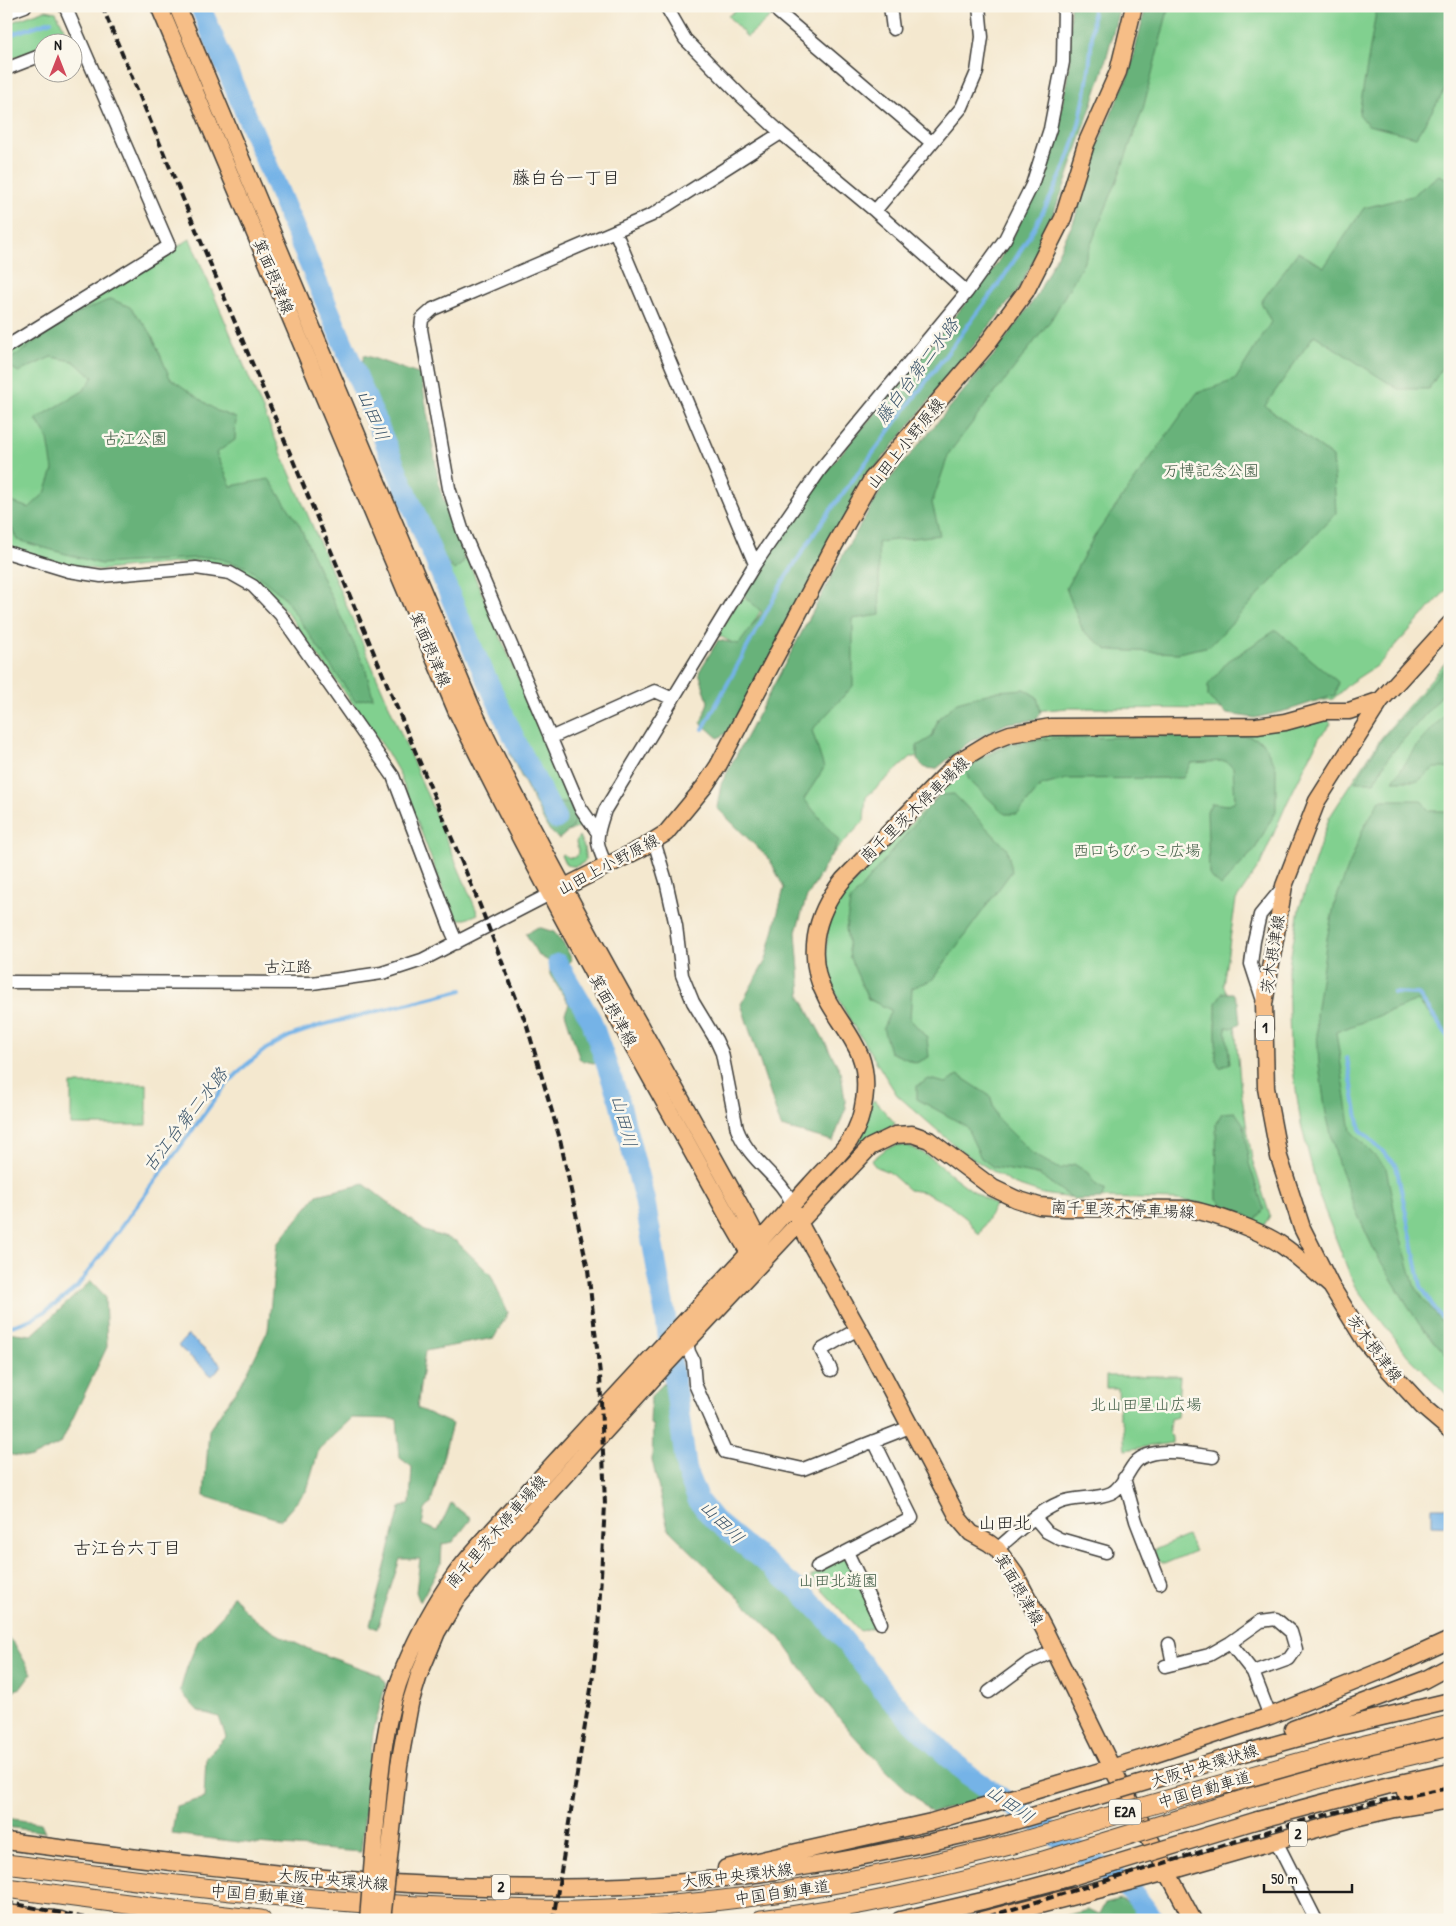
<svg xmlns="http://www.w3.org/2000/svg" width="1456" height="1926" viewBox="0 0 1456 1926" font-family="'Patrick Hand','Klee One',sans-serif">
  <rect width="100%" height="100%" fill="#fbf7ec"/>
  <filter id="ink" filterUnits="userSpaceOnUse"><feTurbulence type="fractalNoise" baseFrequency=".02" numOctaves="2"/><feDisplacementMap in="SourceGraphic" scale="10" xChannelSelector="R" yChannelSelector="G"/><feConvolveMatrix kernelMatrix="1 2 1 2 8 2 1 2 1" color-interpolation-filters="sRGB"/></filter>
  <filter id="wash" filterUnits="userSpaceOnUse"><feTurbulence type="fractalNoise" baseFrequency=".0096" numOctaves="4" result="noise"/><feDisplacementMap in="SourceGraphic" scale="20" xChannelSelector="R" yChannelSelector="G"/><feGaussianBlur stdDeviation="1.12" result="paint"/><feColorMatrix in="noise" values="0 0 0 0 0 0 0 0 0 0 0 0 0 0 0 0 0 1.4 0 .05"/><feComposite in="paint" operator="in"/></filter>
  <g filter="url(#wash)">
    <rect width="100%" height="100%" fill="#f4e8cf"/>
    <path fill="#81d08f" stroke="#4e7656" d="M742 6H765L772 16 747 37 728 16Z
      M1151 6H1450V586L1379 664 1350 683 1333 699 1261 709 1068 708 1024 712 931 757H911L866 797 864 821 800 888 726 805 884 495 1039 305 1133 78Z
      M46 10 56 12 66 32C59 42 55 42 42 42V47L6 61V24Z
      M190 239 478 914 466 919H454L399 773 386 750 286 611 257 580 231 565 196 561 102 570 69 566 6 547V354Z
      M467 558 581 826 566 833 555 796 547 791 482 651 446 568Z
      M740 596 762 608 740 647 718 635Z
      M1450 657V1398L1408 1356 1354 1285 1319 1196 1301 1124 1290 1049 1288 971 1299 909 1329 818 1381 738Z
      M1328 719 1331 724 1319 738 1287 803 1260 865 1236 900 1223 985 1233 1003 1241 1091 1252 1159 1270 1216 1264 1225 1200 1203 1177 1200 1064 1197 1043 1194 1013 1184 961 1151 897 1095 848 1017 830 982 826 954 828 922 837 900 960 773 980 757 1010 743 1046 735 1304 724Z
      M579 836 584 847 586 860C579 867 574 867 566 865L561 855 563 854C568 858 572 859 577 856L578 851 576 842Z
      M71 1084H147V1125H71Z
      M874 1100 895 1123 892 1127 883 1130 862 1143 858 1139 871 1103Z
      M898 1145C925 1147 941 1168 962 1183 972 1191 984 1197 995 1205L979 1235 967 1219 948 1204 923 1192 909 1190 889 1172 876 1167 871 1161 887 1148Z
      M1106 1376H1180L1177 1417 1170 1419 1169 1434 1172 1437V1443L1125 1450C1123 1441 1126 1423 1119 1417L1118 1388H1106Z
      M1187 1536 1195 1551 1164 1564 1156 1559 1154 1550Z
      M846 1556 878 1626 860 1631 810 1577Z"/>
    <path fill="#68b27a" stroke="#42674b" d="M1070 6H1120L1103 71 1067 179 1040 248 1017 292 867 478 732 730 718 738 701 723 708 702 699 672 718 640 739 644 762 612 743 595 759 568 824 474 993 270C1032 207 1060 138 1069 64 1071 45 1070 25 1070 6Z
      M1146 6H1169L1143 109 1116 183 1083 264 1051 320 949 453 932 503 940 535 878 542 880 615 853 619V686L812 730 824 768 804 799 839 841 806 899 796 932 801 997 841 1072 846 1108 833 1141 781 1127 741 1004 766 960 784 888 770 860 717 808 721 784 845 551 883 487 993 356 1036 297 1074 221 1096 148 1129 74Z
      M1377 6H1450V82L1416 137 1368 125 1359 114Z
      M1439 175 1450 180V355L1429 389H1398L1314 335 1265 406 1333 457 1336 513 1210 646 1178 653 1108 650 1083 631 1066 588 1094 537 1197 393 1235 380 1271 322 1261 302 1298 252 1324 267 1364 208 1412 196Z
      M111 299 130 307 151 333 170 378 217 411 236 418 235 440 216 453 231 486 269 479 299 524 325 584 365 667 373 697 355 701 283 596 247 567 213 557 101 564 17 540 10 524 6 522V500L29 508 45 493 53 470 48 439 36 419 83 391 93 377 73 361 51 357 19 372 6 365V362L78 313Z
      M364 355 421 375 440 490 464 549 463 563 454 570 441 556 362 364Z
      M1276 630 1338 682 1335 695 1289 710 1255 718 1227 714 1208 697V685L1228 661Z
      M1450 662V686L1390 755 1374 782H1355L1382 739Z
      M1024 689 1037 697 1041 713 1035 720 1008 723 968 743 936 769 925 768 917 760V746L932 737 938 719 957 702 998 691Z
      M1450 709V768H1434L1418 781H1393L1420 742Z
      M1249 736 1263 742 1276 767V811L1255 849 1221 886 1209 875 1207 811 1212 803 1227 805 1235 801 1233 767 1225 761 1191 763 1183 778 1066 779 1041 786 1018 814H1005L969 780 966 771 980 759 1014 744 1053 738Z
      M523 744 545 786 542 795 554 803H570L576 816 572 828 559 839 548 829 510 754 512 745Z
      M954 794 1007 849 1012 871 932 980 912 988 910 1019 927 1038 929 1057 916 1063 890 1052 883 1028 891 1010 868 999 850 958 846 928 850 901 939 795Z
      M1380 800H1421L1429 811H1450V1039L1418 1001 1336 1032 1351 1131 1386 1168 1398 1228 1415 1288 1450 1333V1359L1419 1324 1375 1252 1355 1209 1338 1163 1326 1114 1319 1065 1316 1014 1327 938 1335 902 1363 829Z
      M538 927 554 932 565 946 572 960 564 968 585 1020 608 1052 598 1064 580 1060 565 1013 569 1004 550 975V962L538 955 526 934Z
      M1222 993H1233L1238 1002 1240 1023 1232 1028 1226 1027 1230 1063 1220 1068 1216 1060V1003Z
      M958 1075 990 1096 997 1118 1033 1154 1060 1169 1074 1164 1088 1173 1095 1184 1105 1190 1101 1199 1075 1200 1039 1175 993 1167 981 1158 966 1126 917 1099V1086L929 1079 946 1083Z
      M1235 1112 1244 1125 1249 1163 1264 1209 1255 1221 1239 1210 1227 1208 1217 1199 1216 1123 1222 1113Z
      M364 1184 425 1231 456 1241 491 1275 508 1313 494 1338 425 1351 417 1408 452 1424 431 1503 425 1510 422 1525 438 1531 451 1503 471 1519 453 1542 442 1544 441 1564 420 1602 416 1592 420 1559H400L377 1629 370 1625 400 1508 410 1503 412 1467 400 1458 397 1419 352 1418 319 1449 307 1490 281 1520 204 1496 209 1430 245 1377 268 1330 277 1244 317 1195Z
      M91 1281 105 1296 107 1347 61 1443 31 1458 6 1454V1332L32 1335Z
      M668 1379 680 1459 686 1485 694 1502 709 1522 806 1607 823 1624 894 1712 950 1767 988 1797 932 1813 888 1772 853 1735 821 1696 781 1639 668 1529 652 1460 653 1425 650 1424 651 1396Z
      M233 1595C238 1601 242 1608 248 1613 281 1644 337 1659 380 1675L386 1683 373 1733 361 1852 256 1844 172 1834 176 1806 204 1798 206 1757 226 1737 219 1717 198 1711 180 1691 187 1667 198 1641 224 1613Z
      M6 1636C18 1645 23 1661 32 1673L21 1688 6 1693Z
      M6 1818 41 1823 45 1832 6 1827Z
      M1121 1899 1133 1906 1145 1920H1122L1117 1916H1111L1110 1920H1059L1058 1918 1087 1910 1099 1915 1105 1903Z"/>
    <path fill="#74b3e7" stroke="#486882" d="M188 1335 222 1365 212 1376 178 1346Z
      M1432 1507H1450V1526L1432 1525Z"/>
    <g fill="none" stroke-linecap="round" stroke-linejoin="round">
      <path stroke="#74b3e7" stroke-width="4" d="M6 36 51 21
        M703 729 782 583 824 519 1003 278C1032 234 1067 176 1079 124 1088 86 1093 45 1093 6
        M1393 993 1418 994 1450 1040
        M1347 1058 1360 1129 1396 1165 1421 1286 1436 1311 1450 1326
        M6 1327C37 1321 54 1306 77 1287L224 1087 246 1065 266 1049 290 1036 322 1025 462 990"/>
      <path stroke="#74b3e7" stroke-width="21" d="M200 6 474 652 517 744 556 819
        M558 964 591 1020 619 1100 645 1202 665 1313 687 1473 698 1500 714 1520 802 1593 827 1619 885 1692 909 1719 941 1750 967 1774 1110 1873 1133 1893 1154 1920"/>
    </g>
  </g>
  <g filter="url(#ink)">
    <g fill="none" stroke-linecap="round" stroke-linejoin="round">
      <defs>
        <path id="minor" d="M666 6 685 39 741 96 781 133 875 211 967 292
          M890 6 893 29
          M778 12 932 143
          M6 13 25 6
          M6 69 42 55
          M875 211 962 107 977 72 982 37 979 6
          M615 231 755 564
          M6 347 169 246 65 6
          M6 552 69 571 101 576 196 568 230 573 253 586 280 614 393 776 452 932 457 943
          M550 738 655 691 673 699
          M598 833 580 807 463 532 449 488 421 329 422 319 433 309 652 215 781 133
          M654 841 666 881 676 926 682 975 693 1002 716 1040 722 1053 737 1129C750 1163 779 1174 793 1205
          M606 865C594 840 596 837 605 810L755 564 820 470 967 292 1005 239 1032 185 1050 129 1063 62 1064 6
          M6 982 312 983 382 973 422 960 550 894
          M1264 1004 1251 964 1254 941 1260 915 1284 886
          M686 1337 689 1352 693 1360 695 1384 725 1452 803 1469 910 1427
          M831 1370 821 1350 858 1329
          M1124 1478 1136 1521 1160 1583
          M1035 1518 1047 1532 1060 1539 1106 1552
          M997 1549C1015 1534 1037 1512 1059 1503 1075 1496 1095 1500 1111 1493 1122 1488 1128 1471 1135 1463 1150 1445 1193 1454 1213 1457
          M847 1552 881 1623
          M817 1567 912 1518 874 1441
          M1230 1643 1253 1672 1270 1716
          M1169 1644 1173 1664
          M1165 1666 1209 1655 1230 1643 1261 1621 1276 1619 1291 1632 1296 1649 1289 1659 1253 1672
          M989 1692 1028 1663 1054 1651
          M1276 1841 1316 1920"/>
        <path id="major" d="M159 6 456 710C540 884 637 1052 731 1222L749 1253 762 1260
          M177 6 472 708C555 881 653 1047 745 1214L759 1241 761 1250
          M1450 624 1381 700 1317 801 1284 886 1264 1004 1266 1088 1279 1157 1302 1228 1331 1286 1365 1341 1388 1369 1423 1407 1450 1430
          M555 892 642 848 666 833 704 787 718 766 835 544 872 479 984 348 1026 291 1063 218 1086 144 1118 72 1134 6
          M796 1214 803 1230 870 1350 959 1519 971 1533 989 1543 997 1549 1015 1574 1044 1629 1112 1768 1193 1920
          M1293 1729 1424 1680 1450 1666
          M1223 1759 1331 1729 1450 1701
          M1405 1792 1450 1784
          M1258 1820 1386 1786 1450 1772
          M6 1841C211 1868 416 1895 623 1886 748 1881 871 1857 992 1828
          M373 1858C379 1796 380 1727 404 1668 418 1635 434 1604 455 1575 466 1559 480 1545 493 1530 514 1507 535 1484 556 1461 612 1400 667 1340 724 1280 754 1248 782 1216 811 1184 823 1170 840 1155 850 1140 865 1117 870 1081 860 1055 852 1035 837 1018 827 999 805 958 814 915 843 880L959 761 992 741 1010 734 1051 727 1257 726 1285 722 1325 711H1349L1381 700
          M389 1858 399 1765 410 1704 419 1675 437 1632 458 1597 507 1539 666 1364 870 1147 895 1135 912 1134 929 1140 993 1188 1016 1199 1039 1206 1065 1208 1189 1209C1215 1214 1262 1231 1283 1246 1300 1258 1315 1272 1331 1286
          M726 1868 931 1822 1147 1757 1270 1716 1386 1669 1450 1640
          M6 1913 61 1920
          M900 1920 982 1901 1068 1878
          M982 1920 1167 1872 1355 1818 1394 1809 1450 1800"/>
        <path id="highway" d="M1234 1781 1344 1750 1450 1725
          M1246 1799 1360 1767 1450 1746
          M6 1864C173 1885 338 1907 506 1909 530 1910 554 1911 577 1910 726 1907 873 1881 1017 1843
          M6 1888 181 1911 261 1920
          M761 1920C855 1908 948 1886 1040 1862"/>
      </defs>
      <use href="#minor" stroke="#3c3b37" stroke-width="15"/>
      <use href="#major" stroke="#3c3b37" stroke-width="19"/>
      <use href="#highway" stroke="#3c3b37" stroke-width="21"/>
      <use href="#minor" stroke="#fff" stroke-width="12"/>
      <use href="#major" stroke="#f6be87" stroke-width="16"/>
      <use href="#highway" stroke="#f6be87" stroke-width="19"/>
      <path stroke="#1c1c1c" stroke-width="4" stroke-dasharray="8 4" stroke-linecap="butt" d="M102 6 479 903 527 1026 560 1139 588 1270 600 1374 605 1505 598 1629 592 1683 553 1920
        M6 1902 95 1920
        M977 1920 1302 1821 1371 1803 1450 1788"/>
      <defs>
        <path id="major-bridge" d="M992 1828 1223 1759
          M1068 1878 1258 1820
          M368 1920 373 1858
          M382 1920 389 1858"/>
        <path id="highway-bridge" d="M1017 1843 1234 1781
          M1040 1862 1246 1799"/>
      </defs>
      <use href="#major-bridge" stroke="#3c3b37" stroke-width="19" stroke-linecap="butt"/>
      <use href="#highway-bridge" stroke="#3c3b37" stroke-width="21" stroke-linecap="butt"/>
      <use href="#major-bridge" stroke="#f6be87" stroke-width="16"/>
      <use href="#highway-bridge" stroke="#f6be87" stroke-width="19"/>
    </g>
  </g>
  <g text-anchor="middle" stroke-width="5" stroke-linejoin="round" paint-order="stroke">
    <g fill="#fbf7ec" stroke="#5f5e5a" stroke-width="1">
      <rect x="1256" y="1015.5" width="18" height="25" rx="4"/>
      <rect x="1109" y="1799.5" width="32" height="25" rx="4"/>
      <rect x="1289" y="1821.5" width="18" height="25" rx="4"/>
      <rect x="492" y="1874.5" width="18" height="25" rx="4"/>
    </g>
    <g font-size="15" font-weight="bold" fill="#1c1c1c">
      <text x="1265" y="1033">1</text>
      <text x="1125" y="1817">E2A</text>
      <text x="1298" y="1839">2</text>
      <text x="501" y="1892">2</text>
    </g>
    <g font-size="16" fill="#1c1c1c" stroke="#fbf7ec">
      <text transform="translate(274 276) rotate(67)" y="6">箕面摂津線</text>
      <text transform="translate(905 443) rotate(-51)" y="6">山田上小野原線</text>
      <text transform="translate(431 649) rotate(67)" y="6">箕面摂津線</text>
      <text transform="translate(914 809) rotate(-44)" y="6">南千里茨木停車場線</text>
      <text transform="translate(608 864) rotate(-28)" y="6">山田上小野原線</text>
      <text transform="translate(1272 954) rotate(-81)" y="6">茨木摂津線</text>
      <text x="288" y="972">古江路</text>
      <text transform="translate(614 1010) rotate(61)" y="6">箕面摂津線</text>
      <text transform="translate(1123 1209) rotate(2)" y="6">南千里茨木停車場線</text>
      <text transform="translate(1375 1348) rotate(53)" y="6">茨木摂津線</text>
      <text transform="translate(496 1531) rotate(-49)" y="6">南千里茨木停車場線</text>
      <text transform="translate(1020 1589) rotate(60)" y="6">箕面摂津線</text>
      <text transform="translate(1204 1765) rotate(-17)" y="6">大阪中央環状線</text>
      <text transform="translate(1204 1789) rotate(-16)" y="6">中国自動車道</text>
      <text transform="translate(737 1875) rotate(-7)" y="6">大阪中央環状線</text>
      <text transform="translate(333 1879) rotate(5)" y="6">大阪中央環状線</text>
      <text transform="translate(782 1892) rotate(-8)" y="6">中国自動車道</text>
      <text transform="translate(258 1894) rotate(5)" y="6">中国自動車道</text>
    </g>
    <g font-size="16" fill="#3f5b44" stroke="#fbf7ec">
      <text x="135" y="444">古江公園</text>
      <text x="1211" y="476">万博記念公園</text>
      <text x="1137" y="856">西口ちびっこ広場</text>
      <text x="1146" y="1410">北山田星山広場</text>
      <text x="838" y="1586">山田北遊園</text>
    </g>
    <g font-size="18" fill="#1c1c1c" stroke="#fbf7ec">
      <text x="566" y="184">藤白台一丁目</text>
      <text x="1005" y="1529">山田北</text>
      <text x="127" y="1554">古江台六丁目</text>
    </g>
    <g font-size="18" font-style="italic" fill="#3f586d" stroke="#fbf7ec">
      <text transform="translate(917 371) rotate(-53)" y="6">藤白台第二水路</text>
      <text transform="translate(373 415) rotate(67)" y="6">山田川</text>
      <text transform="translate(185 1120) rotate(-52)" y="6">古江台第二水路</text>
      <text transform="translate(624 1121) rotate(75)" y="6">山田川</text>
      <text transform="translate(722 1522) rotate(45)" y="6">山田川</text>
      <text transform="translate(1010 1804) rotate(35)" y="6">山田川</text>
    </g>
  </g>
  <rect width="1456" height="1926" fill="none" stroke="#fbf7ec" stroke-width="25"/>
  <g transform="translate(58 58)"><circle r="24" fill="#fbf7ec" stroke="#a29f99"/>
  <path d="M0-4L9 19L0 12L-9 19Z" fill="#d1495b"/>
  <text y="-8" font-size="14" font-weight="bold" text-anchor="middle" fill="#1c1c1c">N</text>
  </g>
  <path d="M1264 1884v8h88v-8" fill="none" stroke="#1c1c1c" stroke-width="2.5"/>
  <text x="1271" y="1884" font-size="15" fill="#1c1c1c" stroke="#fbf7ec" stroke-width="4" paint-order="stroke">50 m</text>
</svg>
